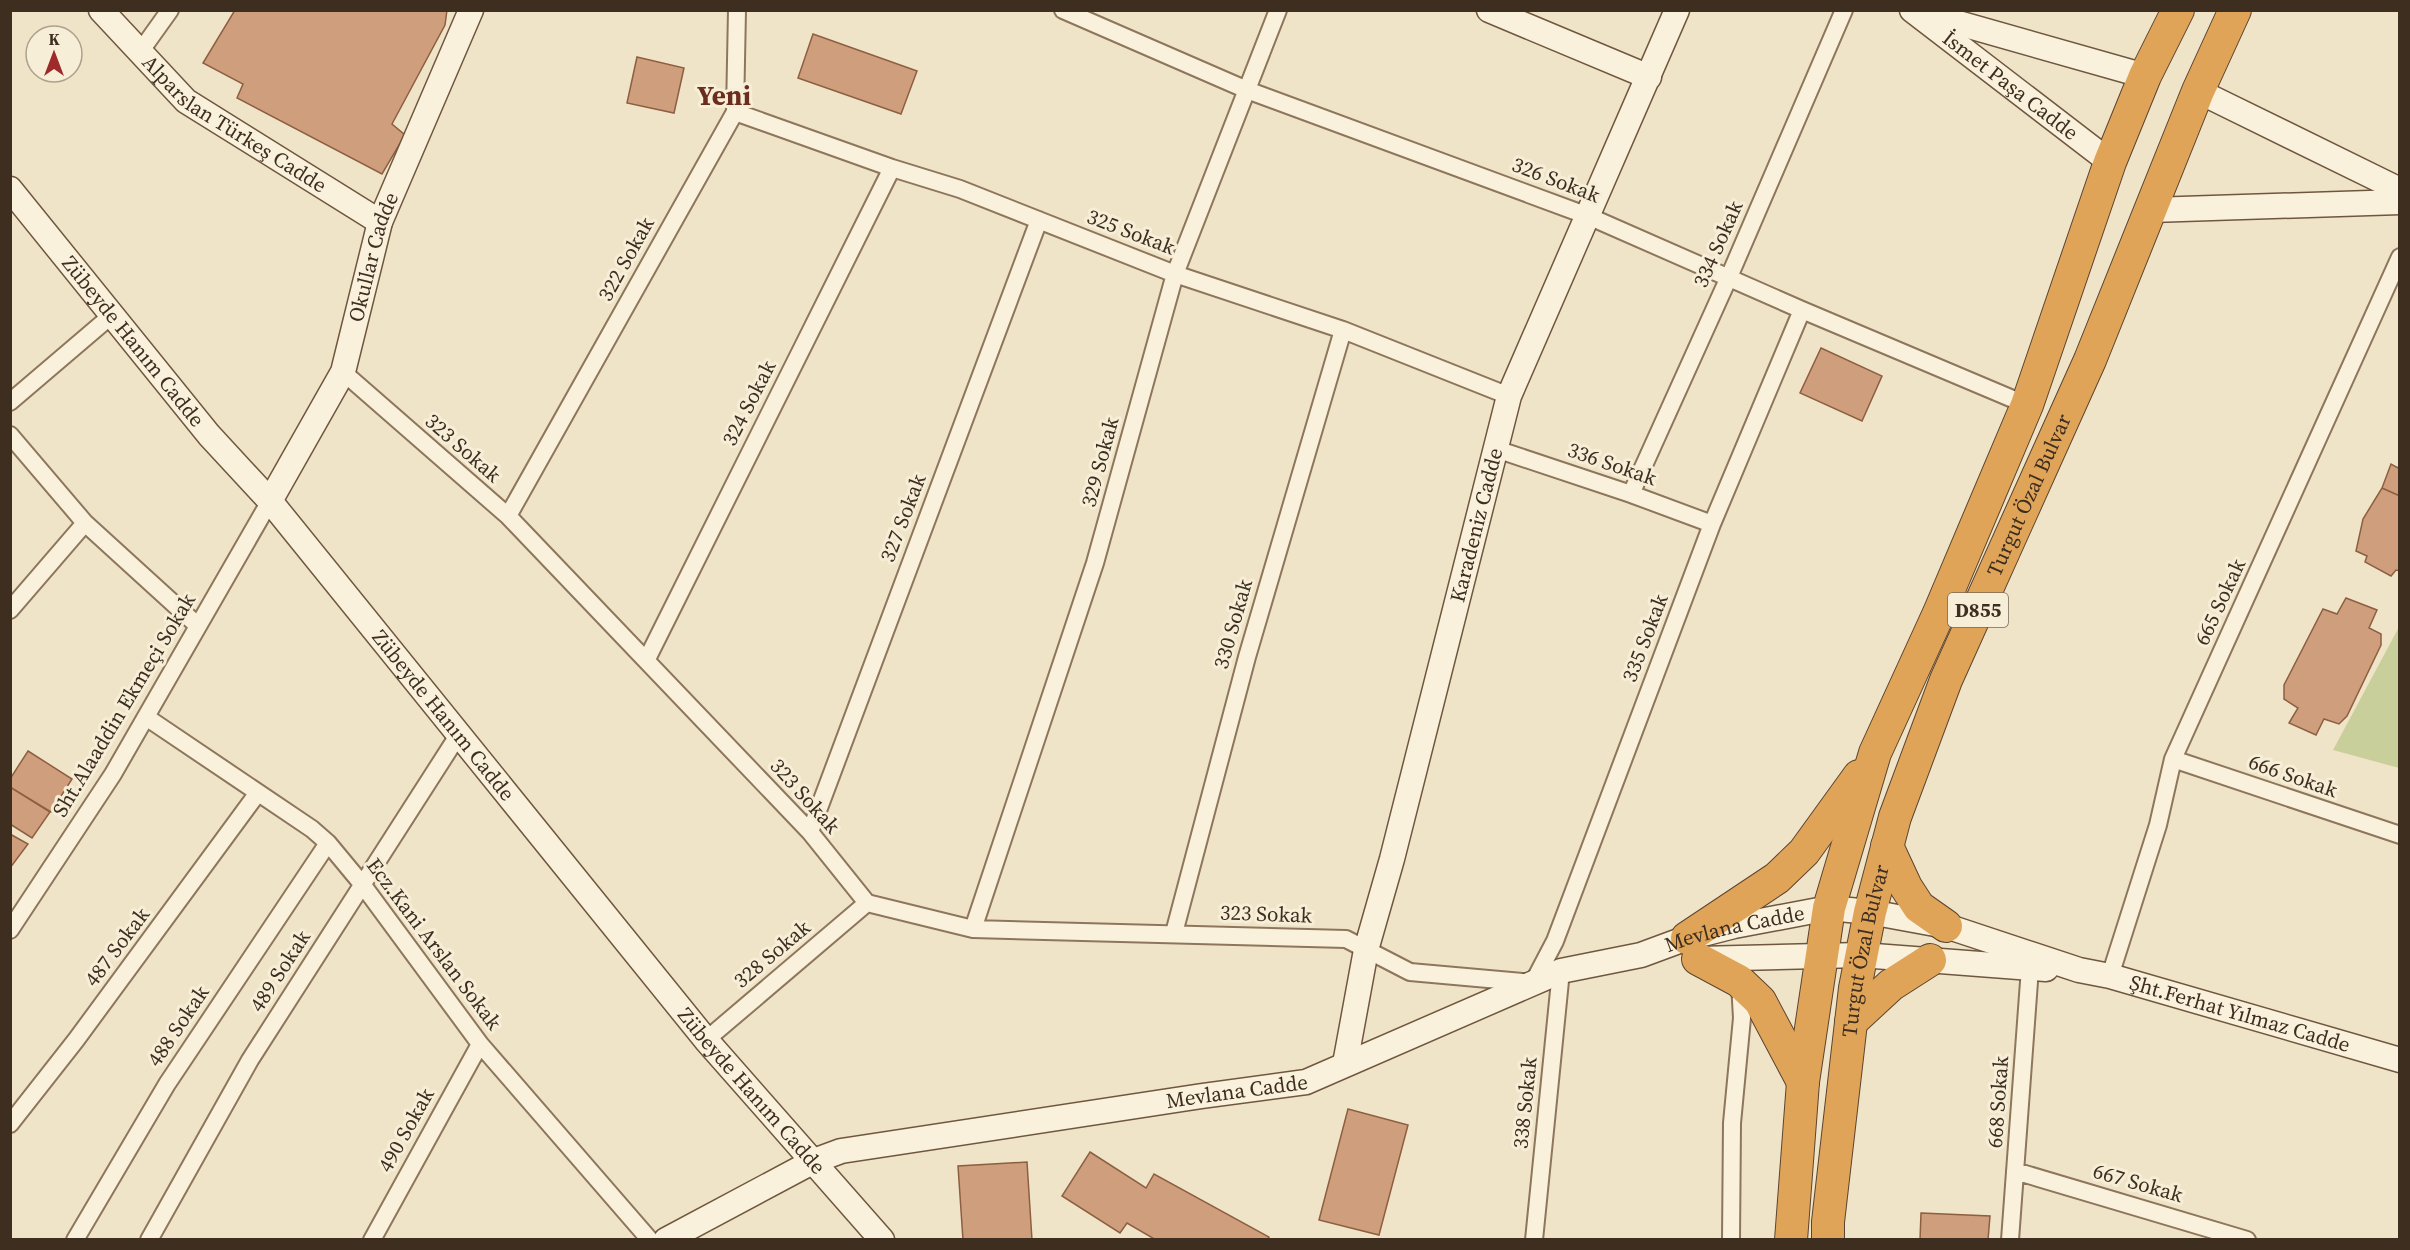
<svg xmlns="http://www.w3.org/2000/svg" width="2410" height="1250" viewBox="0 0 2410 1250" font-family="'Source Serif 4',serif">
  <rect width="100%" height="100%" fill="#f0e4c8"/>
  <path fill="#c9cf9b" d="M2399 627V768L2333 750Z"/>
  <path fill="#cf9f7d" stroke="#8d5f41" stroke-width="1.5" d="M235 10H447L445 25 392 124 405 135 382 174 237 98 243 84 203 63Z
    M813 34 917 71 901 114 798 78Z
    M637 57 684 68 674 113 627 103Z
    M1821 348 1882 376 1862 421 1800 393Z
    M2400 463V496L2382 488 2391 464 2398 468Z
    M2382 488 2400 496V571L2396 570 2391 576 2365 562 2367 556 2356 551 2363 519Z
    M2346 598 2377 610 2369 628 2381 634V645L2347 716 2339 724 2324 719 2316 735 2289 723 2298 708 2284 699V685L2323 609 2337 614Z
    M28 751 72 779 51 812 10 787V779Z
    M10 787 50 812 32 838 10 824Z
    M10 834 28 844 10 868Z
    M1348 1109 1408 1125 1379 1235 1319 1220Z
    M1090 1152 1146 1188 1154 1174 1269 1237 1268 1240H1156L1127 1223 1120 1233 1062 1196Z
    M1027 1162 1032 1240H963L958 1166Z
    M1921 1213 1990 1216 1988 1240H1920Z"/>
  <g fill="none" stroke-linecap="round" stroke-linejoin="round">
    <defs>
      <path id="street" d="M1063 10 1247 90 1588 216 1802 310 2027 405
        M140 52 170 10
        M735 112 892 168 960 189 1175 274 1343 330 1509 396
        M343 372 508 516 810 832 867 903 973 929 1346 939 1410 972 1533 983 1555 941 1712 524 1802 310
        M10 402 112 315
        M10 435 85 523 197 625
        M1496 449 1631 494 1712 524
        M1631 494 1729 277 1844 10
        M508 516 735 112 737 10
        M10 610 85 523
        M647 659 892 168
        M146 717 312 829 328 843 362 884 480 1044 650 1240
        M2173 759 2400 835
        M810 832 1039 220
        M973 929 1095 563 1175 274 1278 10
        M10 930 113 774 270 501
        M1174 933 1247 657 1343 330
        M2110 976 2158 825 2173 759 2400 257
        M706 1040 867 903
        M10 1124 76 1040 257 794
        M2015 1171 2247 1240
        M75 1240 167 1084 328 843
        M149 1240 250 1060 459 734
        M372 1240 480 1044
        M1534 1240 1561 971
        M1731 1240 1732 1123 1742 1018 1740 983
        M2010 1240 2030 968"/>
      <g id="secondary">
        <path id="s1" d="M101 10 186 101 380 222"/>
        <path d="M1489 10 1649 77"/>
        <path id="s2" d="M1912 10 2110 162"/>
        <path d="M1923 13 2145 76"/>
        <path d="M2198 91 2400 190"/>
        <path id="s3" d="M10 189 209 435 270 501 706 1040 882 1240"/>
        <path d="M2151 210 2400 202"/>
        <path id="s4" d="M270 501 343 372 380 222 471 10"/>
        <path d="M1698 959 1861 955 2046 969"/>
        <path id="s5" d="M1345 1064 1366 950 1392 859 1509 396 1677 10"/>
        <path id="s6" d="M666 1240 814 1161 841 1151 1202 1096 1306 1082 1561 971 1641 955 1687 938 1734 926 1829 908 1870 912 1946 926 2079 970 2110 976 2400 1060"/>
      </g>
      <g id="highway">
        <path d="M1887 846 1906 887 1919 907 1946 926"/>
        <path d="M1687 938 1777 878 1804 852 1859 776"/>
        <path d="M1698 959 1739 981 1760 1001 1803 1082"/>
        <path d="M1851 1022 1891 985 1930 960"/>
        <path d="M1791 1240 1803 1082 1829 908 1875 753 1939 613 2027 405 2110 162 2145 76 2178 10"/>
        <path id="s7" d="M1828 1240V1222L1855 988 1870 912 1895 817 1946 680 2090 360 2198 91 2235 10"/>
      </g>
    </defs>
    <use href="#street" stroke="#8d765c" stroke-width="20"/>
    <use href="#secondary" stroke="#6f573f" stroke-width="27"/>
    <use href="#highway" stroke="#5b4430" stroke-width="34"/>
    <use href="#street" stroke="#faf1dc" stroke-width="16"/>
    <use href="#secondary" stroke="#faf1dc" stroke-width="24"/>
    <use href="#highway" stroke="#e0a458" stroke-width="32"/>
  </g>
  <g text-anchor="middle" stroke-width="6" stroke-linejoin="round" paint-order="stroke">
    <rect fill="#f7eed8" stroke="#756857" stroke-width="1.5" x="1948" y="593" width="60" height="34" rx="4.5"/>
    <g font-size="20" font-weight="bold" fill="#3d2e20">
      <text x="1978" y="617">D855</text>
    </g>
    <g font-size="21" fill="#3d2e20" stroke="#f7eed8">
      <text dy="7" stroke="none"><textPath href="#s2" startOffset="124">İsmet Paşa Cadde</textPath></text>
      <text dy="7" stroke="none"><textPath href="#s1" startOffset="177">Alparslan Türkeş Cadde</textPath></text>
      <text transform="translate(1556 180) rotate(21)" y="7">326 Sokak</text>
      <text transform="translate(1131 232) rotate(21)" y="7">325 Sokak</text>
      <text transform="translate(1718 244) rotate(-66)" y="7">334 Sokak</text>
      <text dy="7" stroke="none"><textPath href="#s4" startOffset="267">Okullar Cadde</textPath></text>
      <text transform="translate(626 259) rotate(-61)" y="7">322 Sokak</text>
      <text dy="7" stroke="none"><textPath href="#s3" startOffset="196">Zübeyde Hanım Cadde</textPath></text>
      <text transform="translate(749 403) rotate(-63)" y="7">324 Sokak</text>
      <text transform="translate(463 448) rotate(41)" y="7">323 Sokak</text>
      <text transform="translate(1100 462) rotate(-75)" y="7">329 Sokak</text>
      <text transform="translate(1612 464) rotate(19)" y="7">336 Sokak</text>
      <text dy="7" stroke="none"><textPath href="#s7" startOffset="778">Turgut Özal Bulvar</textPath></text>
      <text transform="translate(903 518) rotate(-69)" y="7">327 Sokak</text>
      <text dy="7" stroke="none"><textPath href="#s5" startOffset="555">Karadeniz Cadde</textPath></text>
      <text transform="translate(2220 602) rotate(-65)" y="7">665 Sokak</text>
      <text transform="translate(1233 624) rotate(-74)" y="7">330 Sokak</text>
      <text transform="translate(1645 638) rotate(-69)" y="7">335 Sokak</text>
      <text transform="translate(124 705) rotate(-59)" y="7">Sht.Alaaddin Ekmeçi Sokak</text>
      <text dy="7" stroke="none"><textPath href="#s3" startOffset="682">Zübeyde Hanım Cadde</textPath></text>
      <text transform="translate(2293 776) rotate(19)" y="7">666 Sokak</text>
      <text transform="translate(805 796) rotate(48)" y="7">323 Sokak</text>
      <text transform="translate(1266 914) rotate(2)" y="7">323 Sokak</text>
      <text dy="7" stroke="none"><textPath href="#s6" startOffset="1124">Mevlana Cadde</textPath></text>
      <text transform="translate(434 944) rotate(53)" y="7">Ecz.Kani Arslan Sokak</text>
      <text transform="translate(117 947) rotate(-53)" y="7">487 Sokak</text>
      <text dy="7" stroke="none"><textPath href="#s7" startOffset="292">Turgut Özal Bulvar</textPath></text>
      <text transform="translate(772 954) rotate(-40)" y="7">328 Sokak</text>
      <text transform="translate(280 971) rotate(-57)" y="7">489 Sokak</text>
      <text dy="7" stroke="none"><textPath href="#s6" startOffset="1646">Şht.Ferhat Yılmaz Cadde</textPath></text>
      <text transform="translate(178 1026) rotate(-56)" y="7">488 Sokak</text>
      <text dy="7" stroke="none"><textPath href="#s6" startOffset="597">Mevlana Cadde</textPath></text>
      <text dy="7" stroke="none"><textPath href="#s3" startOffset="1168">Zübeyde Hanım Cadde</textPath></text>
      <text transform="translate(1998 1102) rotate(-86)" y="7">668 Sokak</text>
      <text transform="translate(1525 1103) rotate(-84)" y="7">338 Sokak</text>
      <text transform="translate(406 1130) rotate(-61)" y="7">490 Sokak</text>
      <text transform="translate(2138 1183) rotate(16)" y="7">667 Sokak</text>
    </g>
    <g font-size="27" font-weight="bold" fill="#6b2e1e" stroke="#f7eed8">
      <text x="724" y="105">Yeni</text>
    </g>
  </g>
  <rect width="2410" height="1250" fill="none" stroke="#3d2e20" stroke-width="24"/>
  <g transform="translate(54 54)"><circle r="28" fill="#f7eed8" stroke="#ada18e" stroke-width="1.5"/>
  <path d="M0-4.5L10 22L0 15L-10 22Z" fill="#9e2a2b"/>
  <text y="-9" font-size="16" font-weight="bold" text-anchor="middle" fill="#3d2e20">K</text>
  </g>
</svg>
